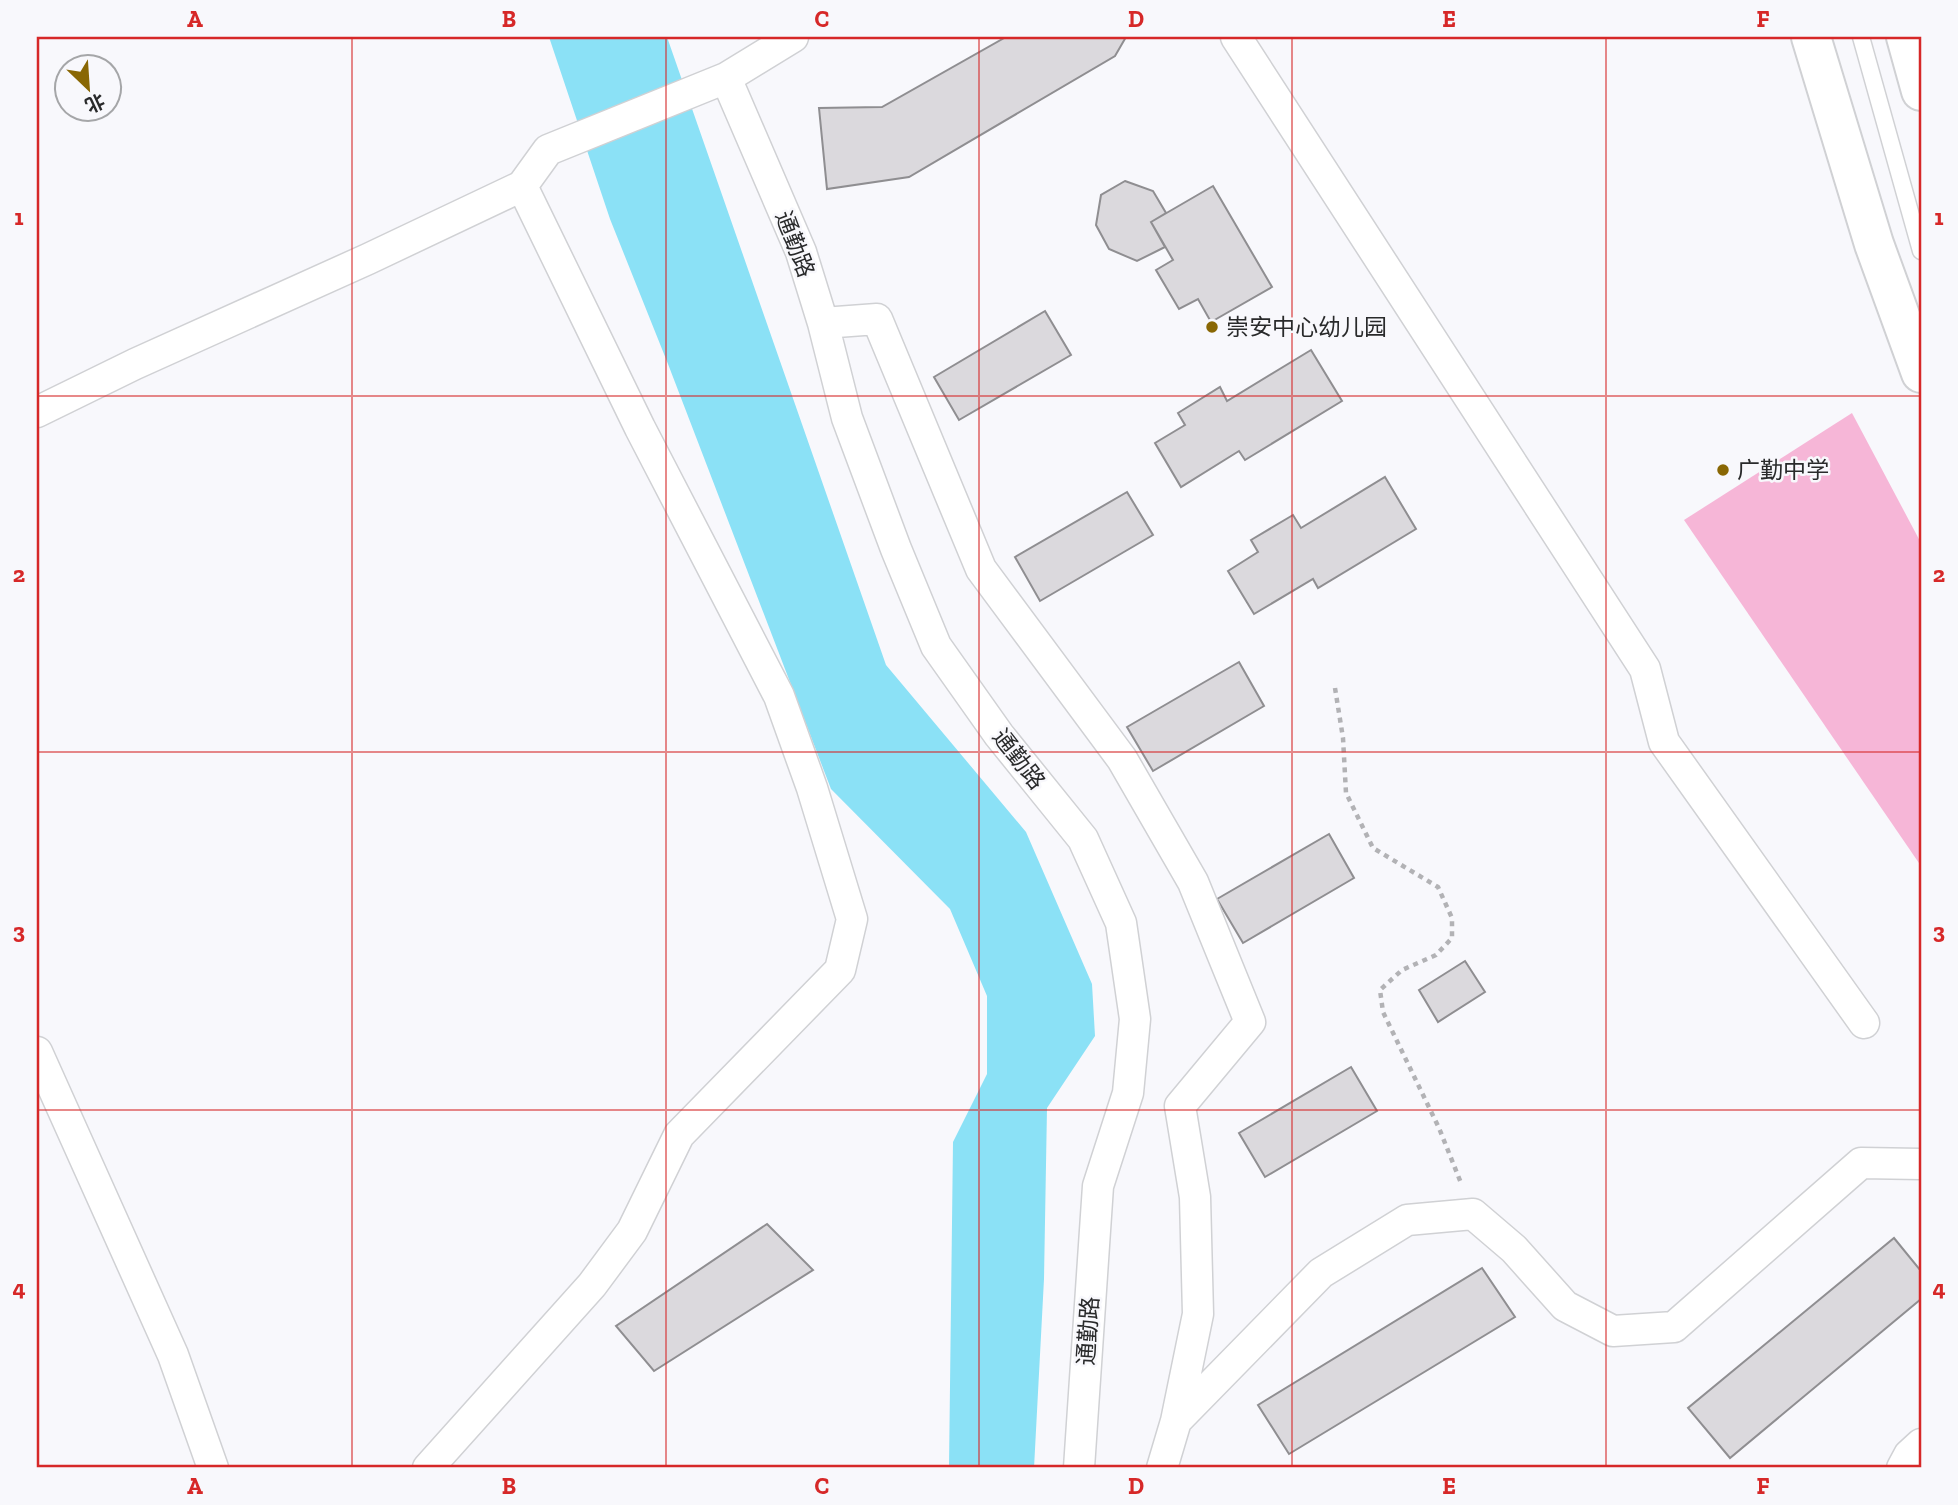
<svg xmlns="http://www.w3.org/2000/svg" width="1958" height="1505" viewBox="0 0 1958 1505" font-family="'Zilla Slab','Noto Sans SC',serif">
  <rect width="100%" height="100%" fill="#f8f8fc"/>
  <path fill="#f6b6d7" d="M1852 413 1921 543V866L1684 520Z"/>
  <path fill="#8be1f6" d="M549 37H667L886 665 1026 832 1092 984 1095 1036 1047 1108 1044 1279 1034 1468H949L953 1142 987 1074V996L950 909 831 789 668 364 610 219Z"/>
  <path fill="#dbd9dd" stroke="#8f8e91" stroke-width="2" d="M1006 37H1126L1115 56 909 177 827 189 819 108 882 107Z
    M1125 181 1153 191 1166 213 1151 222 1165 247 1137 261 1109 249 1096 225 1101 195Z
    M1213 186 1272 287 1211 322 1198 299 1179 309 1156 270 1173 260 1151 222Z
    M1045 311 1071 355 959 420 934 377Z
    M1311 350 1342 401 1245 460 1239 451 1181 487 1155 443 1185 425 1178 413 1220 387 1227 401Z
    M1385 477 1416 529 1318 588 1313 579 1254 614 1228 571 1258 552 1251 540 1293 515 1301 528Z
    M1127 492 1153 535 1040 601 1015 557Z
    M1239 662 1264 706 1153 771 1127 727Z
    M1329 834 1354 878 1243 943 1217 899Z
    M1465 961 1485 992 1438 1022 1419 990Z
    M1351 1067 1377 1111 1265 1177 1239 1133Z
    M767 1224 813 1270 654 1371 616 1326Z
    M1894 1238 1921 1271V1299L1730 1458 1688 1408Z
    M1482 1268 1515 1317 1289 1454 1258 1405Z"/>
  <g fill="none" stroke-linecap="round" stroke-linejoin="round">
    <defs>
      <path id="lane" d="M1861 37 1921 251"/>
      <path id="street" d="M1236 37 1645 669 1664 742 1864 1023
        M726 78 801 252 823 323 847 418 896 549 936 646 999 735 1083 839 1121 923 1135 1019 1128 1093 1098 1186 1079 1468
        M823 323 877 319 981 569 1122 759 1193 882 1250 1022 1180 1106 1195 1197 1198 1314 1176 1421 1162 1468
        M37 412 135 364 368 259 522 186 548 150 726 78 793 37
        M37 1052 173 1355 213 1468
        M1176 1421 1321 1273 1407 1220 1473 1214 1514 1249 1565 1306 1613 1331 1674 1327 1861 1163 1921 1164
        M428 1468 592 1285 632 1231 679 1135 840 970 852 919 812 788 779 696 640 428 522 186
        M1902 1468 1909 1455 1921 1444"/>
      <path id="highway" d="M1811 37 1874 244 1921 373
        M1906 37 1921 91"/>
    </defs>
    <use href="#lane" stroke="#d0d1d4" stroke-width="19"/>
    <use href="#street" stroke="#d0d1d4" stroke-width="33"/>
    <use href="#highway" stroke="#d0d1d4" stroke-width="42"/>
    <path stroke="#b2b2b5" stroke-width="4.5" stroke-dasharray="5 5" stroke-linecap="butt" d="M1335 688 1343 738 1346 793 1373 848 1438 887 1452 918V938L1436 955 1402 970 1380 990 1383 1012 1439 1128 1461 1183"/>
    <use href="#lane" stroke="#fff" stroke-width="16"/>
    <use href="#street" stroke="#fff" stroke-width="30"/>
    <use href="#highway" stroke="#fff" stroke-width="38"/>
  </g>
  <path fill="none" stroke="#d62828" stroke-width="2" stroke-opacity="0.55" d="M352 37V1468M666 37V1468M979 37V1468M1292 37V1468M1606 37V1468M37 396H1921M37 752H1921M37 1110H1921"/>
  <g fill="#896704" stroke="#f8f8fc" stroke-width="2.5">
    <circle cx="1212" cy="327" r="7"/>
    <circle cx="1723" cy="470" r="7"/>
  </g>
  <g text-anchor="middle" stroke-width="5" stroke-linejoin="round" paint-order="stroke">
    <g font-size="23" fill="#292a2b" stroke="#f8f8fc">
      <text transform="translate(795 244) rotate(69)" y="8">通勤路</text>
      <text transform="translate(1019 759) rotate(52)" y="8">通勤路</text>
      <text transform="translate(1088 1331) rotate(-86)" y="8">通勤路</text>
    </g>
    <g font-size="23" fill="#292a2b" stroke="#f8f8fc" text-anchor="start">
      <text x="1226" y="335">崇安中心幼儿园</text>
      <text x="1737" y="478">广勤中学</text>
    </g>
  </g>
  <rect width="1958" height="1505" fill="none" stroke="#f8f8fc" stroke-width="77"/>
  <g transform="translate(88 88) rotate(155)"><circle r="33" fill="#f8f8fc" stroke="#a5a6a8" stroke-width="2"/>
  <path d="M0-5L12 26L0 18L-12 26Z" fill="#896704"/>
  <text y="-10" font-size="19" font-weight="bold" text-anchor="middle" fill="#292a2b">北</text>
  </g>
  <rect x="38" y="38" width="1882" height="1428" fill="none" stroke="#d62828" stroke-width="2.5"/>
  <g font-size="23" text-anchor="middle" font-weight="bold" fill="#d62828">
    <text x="195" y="27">A</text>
    <text x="509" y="27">B</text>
    <text x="822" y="27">C</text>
    <text x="1136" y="27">D</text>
    <text x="1449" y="27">E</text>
    <text x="1763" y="27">F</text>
    <text x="19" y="225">1</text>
    <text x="1939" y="225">1</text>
    <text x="19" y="582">2</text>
    <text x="1939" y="582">2</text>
    <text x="19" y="939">3</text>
    <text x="1939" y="939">3</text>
    <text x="19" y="1296">4</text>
    <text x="1939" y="1296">4</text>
    <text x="195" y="1494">A</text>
    <text x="509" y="1494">B</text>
    <text x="822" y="1494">C</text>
    <text x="1136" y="1494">D</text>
    <text x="1449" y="1494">E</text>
    <text x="1763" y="1494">F</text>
  </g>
</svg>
